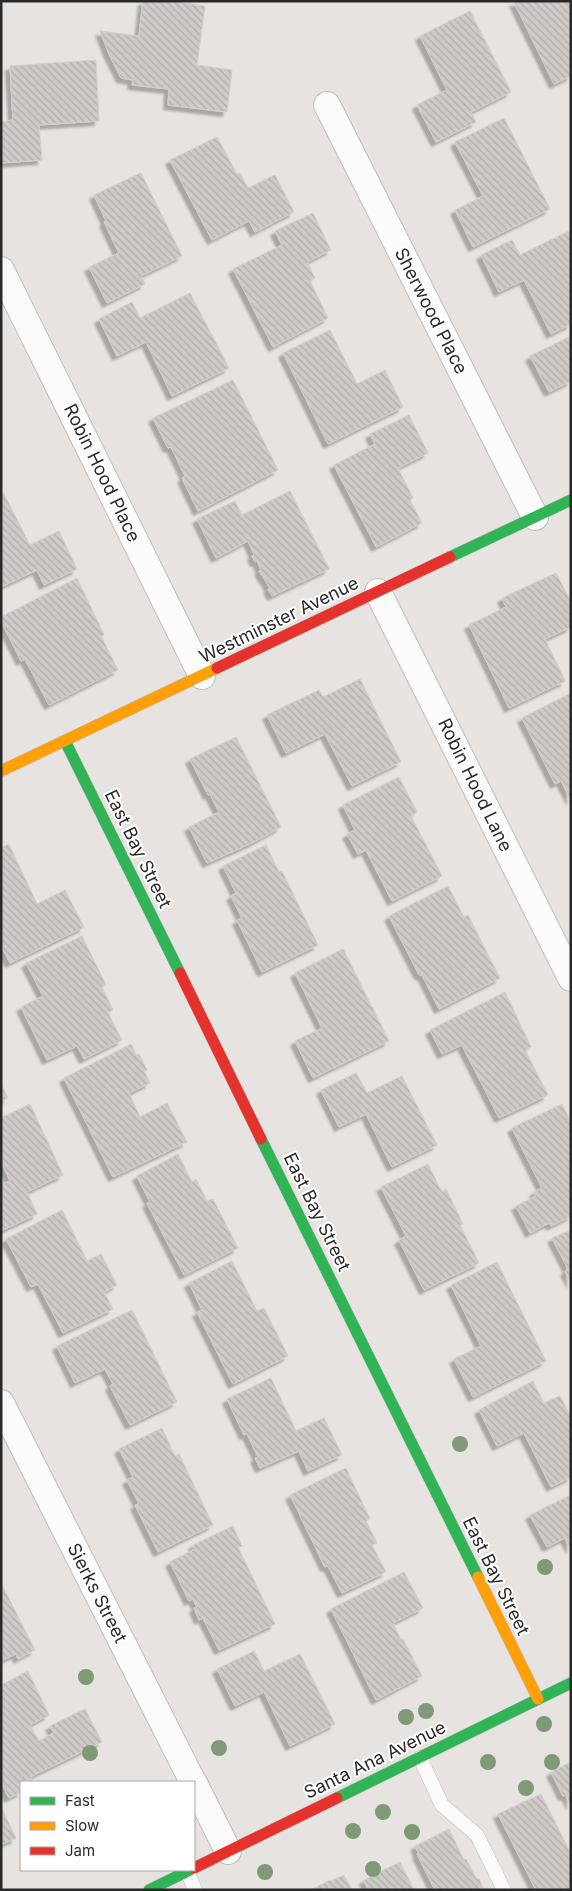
<svg xmlns="http://www.w3.org/2000/svg" width="572" height="1891" viewBox="0 0 572 1891" font-family="Inter,sans-serif">
  <defs>
    <pattern id="building-back-hatch" width="6" height="6" patternUnits="userSpaceOnUse" patternTransform="scale(1.25)"><rect width="6" height="6" fill="#cecbc9"/><path d="M-1 5l2 2M0 0l6 6M5-1l2 2" fill="none" stroke="#b1aead"/></pattern>
    <filter id="shadow"><feDropShadow dx="-4.5" dy="4.5" stdDeviation="1" flood-color="#0004"/></filter>
  </defs>
  <rect width="100%" height="100%" fill="#e6e3e0"/>
  <path fill="url(#building-back-hatch)" stroke="#d1cfcc" filter="url(#shadow)" d="M143 1H170L205 6 197 65 232 70 227 112 168 105 169 89 132 85 133 80 121 78 109 54 100 31 139 36Z
    M571 1V76L554 84 514 2Z
    M470 11 511 92 471 112 476 122 436 142 417 105 447 90 420 36Z
    M96 60 99 121 39 125 42 160 1 163V122L13 120 10 66Z
    M504 118 550 209 473 247 455 210 483 196 455 142Z
    M217 137 237 174 240 173 248 188 275 175 294 212 255 232 249 221 212 240 170 160Z
    M141 173 182 256 141 276 145 284 107 303 89 267 119 253 104 222 106 221 94 195Z
    M313 213 331 250 307 262 315 278 310 281 328 318 273 347 233 269 282 245 275 231Z
    M569 231 571 234V324L551 334 524 280 499 292 481 255 512 240 520 255Z
    M190 293 229 368 172 396 146 342 117 356 99 319 132 302 140 318Z
    M330 330 357 384 385 370 403 407 328 444 283 353Z
    M571 336V381L549 392 530 356Z
    M233 380 278 470 198 511 182 478 185 476 171 447 168 448 153 418Z
    M409 415 428 453 398 468 413 498 410 500 422 523 376 547 334 465 375 444 370 434Z
    M290 491 329 569 272 596 268 589 270 588 259 571 261 570 257 561 255 562 252 556 254 554 248 541 216 558 197 519 235 501 242 515Z
    M3 492 30 545 59 531 77 569 44 585 37 570 1 587V493Z
    M556 573 571 602V627L545 639 565 681 509 708 469 625 506 607 502 598Z
    M77 578 104 635 101 636 118 670 49 705 25 659 21 661 1 621V617Z
    M360 679 401 762 352 786 325 734 286 753 267 715 319 690 323 697Z
    M571 693V800L561 781 555 784 522 718Z
    M236 737 281 827 252 843 207 863 189 827 219 812 210 794 208 795 190 759Z
    M399 777 417 812 411 816 442 876 392 901 366 850 358 854 347 834 355 830 343 805Z
    M9 844 37 904 65 890 84 927 10 963 1 946V848Z
    M266 845 279 872 282 871 318 945 262 972 237 920 242 918 231 896 236 893 223 866Z
    M448 886 464 917 468 915 500 978 439 1009 422 975H419L389 916Z
    M82 936 106 985 102 987 113 1010 108 1013 122 1040 84 1059 77 1046 47 1060 21 1007 43 996 26 963Z
    M343 949 389 1041 313 1078 295 1041 322 1028 295 973Z
    M505 992 531 1047 525 1050 548 1095 499 1118 462 1045 442 1054 430 1030Z
    M131 1044 136 1055 139 1054 147 1070 144 1071 150 1083 129 1093 140 1117 167 1103 187 1142 113 1177 64 1078Z
    M356 1073 367 1093 402 1076 437 1145 392 1167 366 1114 339 1127 321 1090Z
    M1 1084 8 1098 1 1101Z
    M30 1104 63 1175 27 1192 37 1214 1 1231V1185L10 1181 1 1161V1118Z
    M562 1104 571 1122V1216L551 1226 549 1223 530 1233 516 1206 536 1196 534 1192 542 1188 512 1128Z
    M178 1154 192 1182 196 1179 207 1201 213 1199 238 1248 184 1275 147 1203 150 1202 137 1176Z
    M428 1164 442 1192 446 1189 463 1224 460 1225 479 1263 424 1290 399 1240 406 1236 381 1187Z
    M62 1210 87 1261 101 1254 117 1285 104 1292 113 1309 63 1333 38 1284 31 1287 6 1239Z
    M571 1230V1283L565 1271 568 1269 552 1238Z
    M232 1261 257 1311 264 1308 288 1356 233 1384 197 1312 202 1310 189 1283Z
    M497 1262 546 1361 473 1397 454 1359 481 1346 451 1285Z
    M132 1310 177 1402 130 1425 110 1386 113 1384 105 1369 75 1383 57 1346Z
    M271 1378 296 1431 324 1418 342 1455 308 1471 299 1451 260 1468 255 1458 258 1457 247 1434 244 1435 227 1399Z
    M533 1381 544 1403 560 1396 571 1417V1477L551 1487 524 1433 497 1446 479 1410Z
    M162 1428 175 1456 179 1454 213 1525 158 1552 135 1505 139 1504 127 1480 133 1477 119 1449Z
    M346 1468 370 1519 366 1521 377 1543 372 1545 386 1572 342 1593 328 1566 325 1567 290 1495Z
    M571 1495V1549L565 1538 547 1547 530 1515Z
    M233 1526 242 1546 238 1547 275 1624 219 1650 203 1618 199 1620 194 1608 197 1607 193 1599 189 1601 170 1562 195 1549 193 1545Z
    M404 1572 423 1608 393 1623 401 1640 403 1639 422 1676 376 1700 331 1609Z
    M1 1583 35 1650 18 1659 16 1654 1 1661Z
    M254 1651 264 1671 300 1654 335 1724 290 1746 264 1692 235 1706 217 1669Z
    M28 1671 49 1715 30 1725 39 1741 54 1733 50 1726 85 1709 102 1742 30 1777 33 1782H21V1792L9 1798 1 1782V1685Z
    M571 1762V1805L566 1795 563 1796 551 1772Z
    M541 1794 571 1854V1890H546L545 1888 536 1890 498 1814Z
    M1 1811H3L16 1838 1 1845Z
    M449 1829 464 1860 466 1859 476 1878 480 1880 483 1890H435L417 1854H419L415 1846Z
    M400 1862 414 1890H368L364 1880Z
    M344 1875 352 1890H311L330 1880 331 1881Z"/>
  <g fill="none" stroke-linecap="round" stroke-linejoin="round">
    <defs>
      <path id="lane" d="M420 1758 442 1805 477 1835 504 1890
        M187 1871 195 1890"/>
      <path id="street" d="M327 105 535 517
        M1 270 202 676
        M378 592 571 978
        M1 1403 193 1782
        M194 1783 228 1851"/>
      <path id="fast" d="M450 557 571 500
        M65 741 180 973
        M261 1139 478 1577
        M337 1798 571 1683
        M149 1890 190 1870"/>
      <path id="slow" d="M1 771 217 668
        M478 1577 538 1699"/>
      <path id="jam" d="M217 668 450 557
        M180 973 261 1139
        M194 1868 337 1798"/>
    </defs>
    <use href="#lane" stroke="#c0bfc0" stroke-width="15"/>
    <use href="#street" stroke="#c0bfc0" stroke-width="28"/>
    <use href="#fast" stroke="#c0bfc0" stroke-width="12"/>
    <use href="#slow" stroke="#c0bfc0" stroke-width="12"/>
    <use href="#jam" stroke="#c0bfc0" stroke-width="12"/>
    <use href="#lane" stroke="#fbfbfa" stroke-width="14"/>
    <use href="#street" stroke="#fbfbfa" stroke-width="26"/>
    <use href="#fast" stroke="#30b455" stroke-width="11"/>
    <use href="#slow" stroke="#ff9f0a" stroke-width="11"/>
    <use href="#jam" stroke="#e5322d" stroke-width="11"/>
  </g>
  <g fill="#809a76">
    <circle cx="460" cy="1444" r="8"/>
    <circle cx="545" cy="1567" r="8"/>
    <circle cx="86" cy="1677" r="8"/>
    <circle cx="426" cy="1711" r="8"/>
    <circle cx="406" cy="1717" r="8"/>
    <circle cx="544" cy="1724" r="8"/>
    <circle cx="219" cy="1748" r="8"/>
    <circle cx="90" cy="1753" r="8"/>
    <circle cx="488" cy="1762" r="8"/>
    <circle cx="552" cy="1762" r="8"/>
    <circle cx="526" cy="1788" r="8"/>
    <circle cx="383" cy="1812" r="8"/>
    <circle cx="353" cy="1831" r="8"/>
    <circle cx="412" cy="1832" r="8"/>
    <circle cx="373" cy="1869" r="8"/>
    <circle cx="265" cy="1872" r="8"/>
  </g>
  <g text-anchor="middle" stroke-width="4" stroke-linejoin="round" paint-order="stroke">
    <g font-size="18" fill="#292929" stroke="#fff">
      <text transform="translate(431 311) rotate(63)" y="6">Sherwood Place</text>
      <text transform="translate(102 473) rotate(64)" y="6">Robin Hood Place</text>
      <text transform="translate(279 620) rotate(-26)" y="6">Westminster Avenue</text>
      <text transform="translate(475 785) rotate(64)" y="6">Robin Hood Lane</text>
      <text transform="translate(138 849) rotate(64)" y="6">East Bay Street</text>
      <text transform="translate(317 1212) rotate(64)" y="6">East Bay Street</text>
      <text transform="translate(496 1576) rotate(64)" y="6">East Bay Street</text>
      <text transform="translate(97 1593) rotate(63)" y="6">Sierks Street</text>
      <text transform="translate(375 1760) rotate(-26)" y="6">Santa Ana Avenue</text>
    </g>
  </g>
  <rect width="572" height="1891" fill="none" stroke="#292929" stroke-width="5"/>
  <rect x="20" y="1781" width="175" height="90" fill="#ffffff" stroke="#a9a9a9"/>
  <rect x="30" y="1797" width="25" height="8" fill="#30b455" stroke="#a9a9a9"/>
  <text x="65" y="1806" font-size="15" fill="#292929">Fast</text>
  <rect x="30" y="1822" width="25" height="8" fill="#ff9f0a" stroke="#a9a9a9"/>
  <text x="65" y="1831" font-size="15" fill="#292929">Slow</text>
  <rect x="30" y="1847" width="25" height="8" fill="#e5322d" stroke="#a9a9a9"/>
  <text x="65" y="1856" font-size="15" fill="#292929">Jam</text>
</svg>
